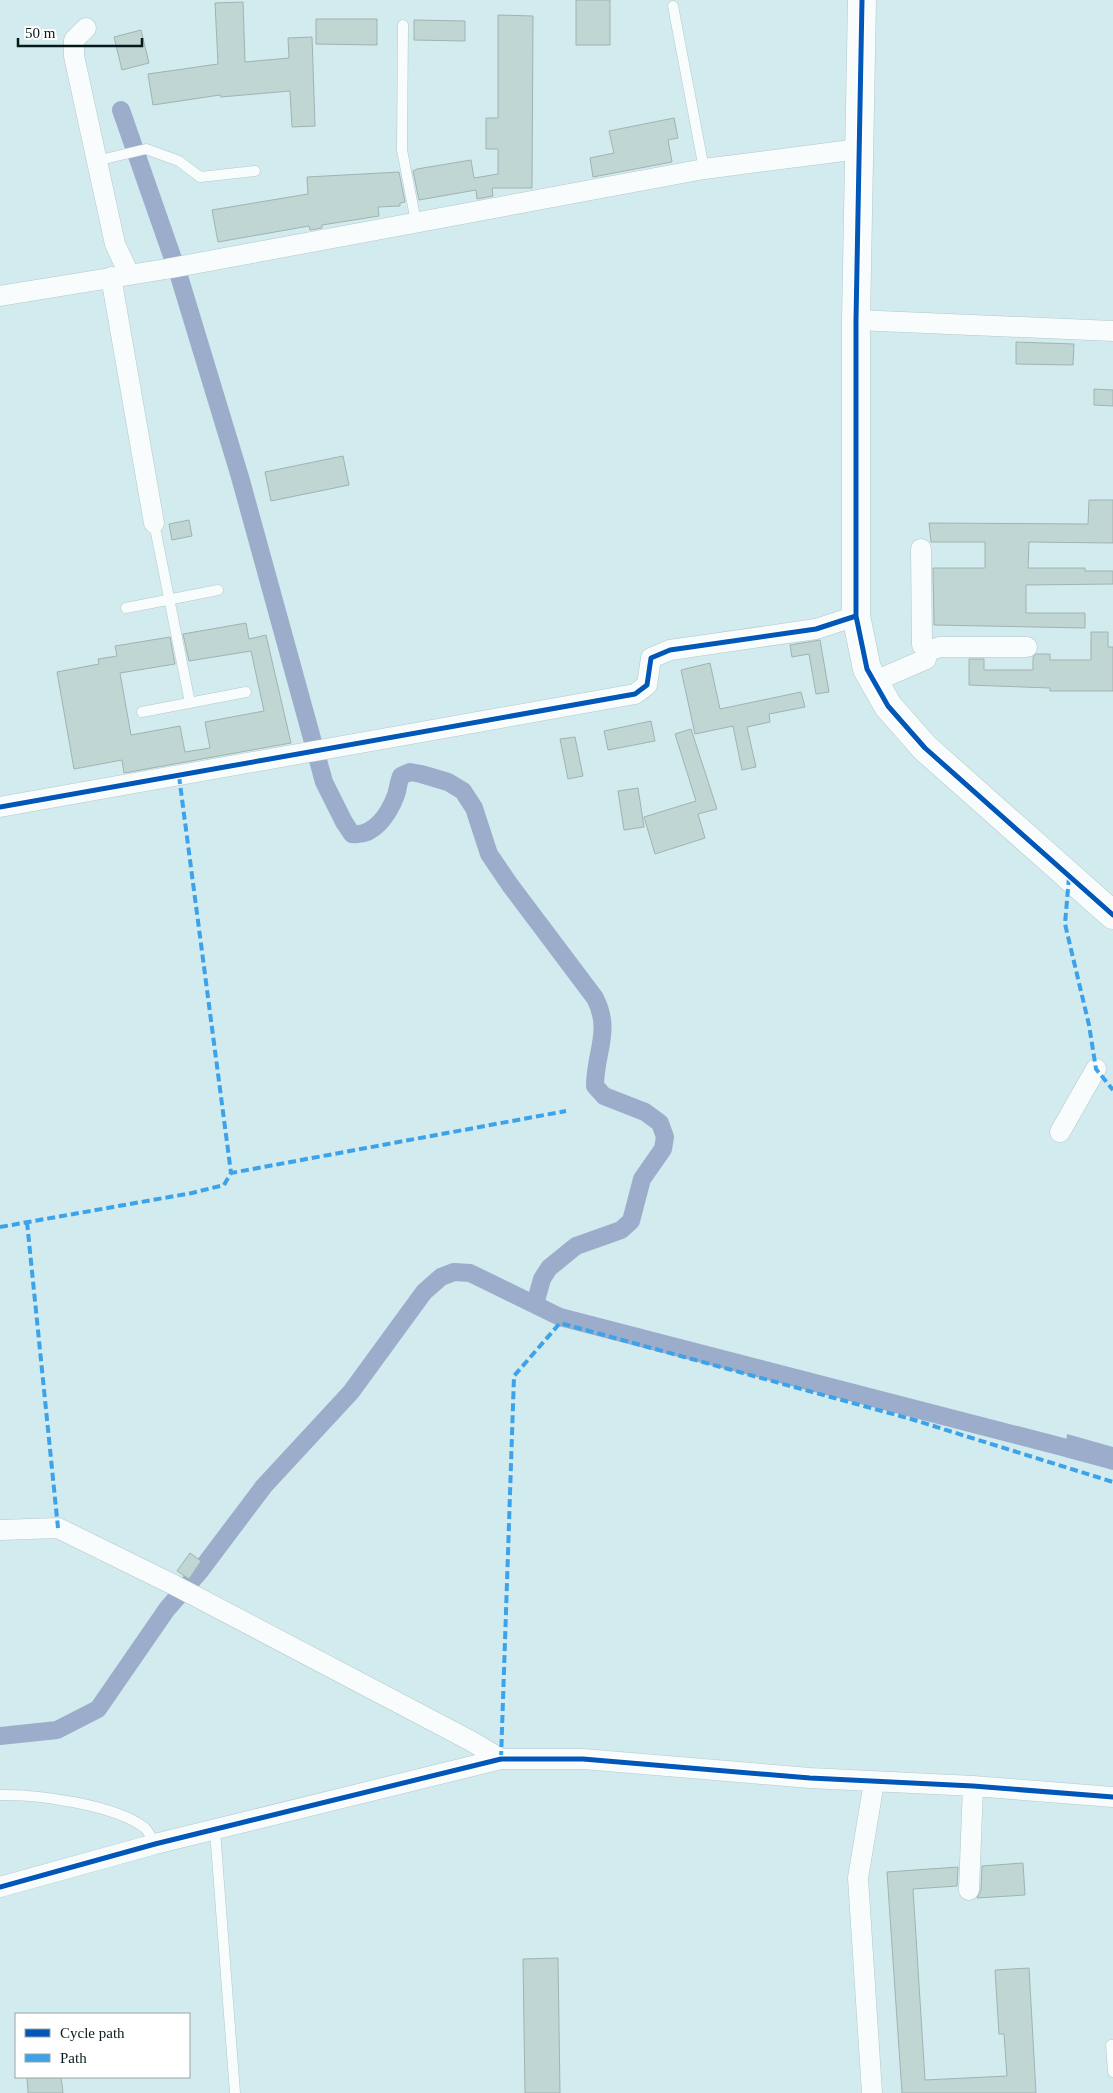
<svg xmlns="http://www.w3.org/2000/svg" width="1113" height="2093" viewBox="0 0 1113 2093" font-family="'Times New Roman',serif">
  <rect width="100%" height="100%" fill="#d2ebee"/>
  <path fill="#9badcb" d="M1067 1434 1113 1447V1470L1065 1457Z"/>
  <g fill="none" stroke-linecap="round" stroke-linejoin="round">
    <path stroke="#9badcb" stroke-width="18" d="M121 110 179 276 240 477 324 782 344 822 352 834C374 837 389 814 396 795 398 789 398 783 401 776L410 772 421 774 448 782 463 791 474 808 489 854 510 885 595 998C612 1031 595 1052 595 1086L604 1096 645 1112 660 1123 665 1137 663 1149 642 1179 631 1221 621 1230 576 1246 549 1268 542 1279 535 1304
      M0 1736 57 1730 98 1709 167 1609 200 1571 264 1486 351 1392 424 1292 441 1277 454 1272 470 1273 560 1317 1113 1460"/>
  </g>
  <path fill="#c0d6d3" stroke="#a0b3b2" d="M576 0H610V45H576Z
    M243 2 245 62 289 58 288 38 312 37 315 126 292 127 290 91 221 97 220 95 153 105 148 74 218 64 215 3Z
    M498 15 533 16 532 188H492L493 196 477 199 476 190 419 200 413 171 417 169 471 160 474 178 498 174V149H486V118H498Z
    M316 19H377V45L316 44Z
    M414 20 465 21V41L414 40Z
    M141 30 149 63 122 70 114 37Z
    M674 118 678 138 668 140 672 162 593 177 590 158 614 153 609 131Z
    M399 172 405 202 400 203V206L378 207 379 216 322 225V228L310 230 309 226 218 242 212 210 308 194 307 177Z
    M1016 342 1074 344 1073 365 1016 364Z
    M1094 389 1113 390V406L1094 405Z
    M343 456 349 485 271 501 265 472Z
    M1089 500H1113V543L1029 542 1028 568H1085V571H1113V584L1026 585V613H1085V628L934 625 933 568H985V542H931L929 523 1088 524Z
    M189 520 192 536 172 540 169 524Z
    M246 623 249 639 266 635 291 743 124 773 122 760 74 769 57 672 99 664 98 659 117 656 115 646 170 637 175 664 120 673 131 735 180 726 185 752 210 748 205 722 264 711 251 651 189 661 183 634Z
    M1091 632H1108V647H1113V691H1050V688L969 685V659H984V670H1033V657L1036 654H1050V660H1091Z
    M820 640 829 692 816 694 809 654 792 657 790 645Z
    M710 663 720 709 801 692 805 707 769 714 770 722 747 727 756 767 742 770 733 726 695 734 681 670Z
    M651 721 655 741 608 750 604 731Z
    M691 729 717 809 698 814 705 838 655 854 644 817 696 801 675 734Z
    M575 737 583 776 568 779 560 739Z
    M638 788 644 827 624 830 618 791Z
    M190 1553 201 1561 189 1579 177 1571Z
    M1023 1863 1025 1895 977 1898 981 1890 982 1866Z
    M958 1867 957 1886 913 1889 925 2080 1007 2076 1004 2034H999L995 1970 1029 1968 1036 2093H902L887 1872Z
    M558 1958 560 2093H525L523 1959Z
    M27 2077H61L63 2093H28Z"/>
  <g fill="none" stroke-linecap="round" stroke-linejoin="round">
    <defs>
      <path id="lane" d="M673 6 704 169
        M403 25 402 150 416 222
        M96 161 146 149 179 161 200 177 255 171
        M154 523 190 703
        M126 608 218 590
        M142 712 246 692
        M0 1795C37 1794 116 1805 145 1828 149 1832 152 1839 155 1844
        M215 1831 235 2093
        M1113 2045H1111L1113 2072"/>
      <path id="street" d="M86 28 74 40V56L115 244 129 274
        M111 277 154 523
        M0 296 166 269 704 169 859 149
        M856 320 1113 331
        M921 549 922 645 928 651
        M873 682 926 659 928 651 940 647H1027
        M0 807 635 694 647 685 651 658 670 650 816 629 856 616
        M1060 1132 1096 1069
        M0 1530 58 1528 174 1585 471 1741 501 1759
        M0 1887 155 1844 501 1759H583L810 1778 973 1786 1113 1797
        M969 1890 973 1786
        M872 2093 858 1878 874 1782"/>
      <path id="secondary" d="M862 0 856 320V616L867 669 888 706 925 748 1113 915"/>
    </defs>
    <use href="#lane" stroke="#b4c8ca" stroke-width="11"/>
    <use href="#street" stroke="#b4c8ca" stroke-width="21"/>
    <use href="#secondary" stroke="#b4c8ca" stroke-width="29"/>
    <use href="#lane" stroke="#f8fcfc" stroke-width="10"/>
    <use href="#street" stroke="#f8fcfc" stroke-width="20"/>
    <use href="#secondary" stroke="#f8fcfc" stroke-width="28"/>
    <path stroke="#3ca2ea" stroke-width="4" stroke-dasharray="8 4" stroke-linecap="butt" d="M179 776 231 1173
      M1069 877 1065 924 1089 1025 1096 1069 1113 1090
      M27 1222 58 1528
      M0 1227 192 1193 224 1185 231 1173 566 1111
      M501 1759 514 1376 560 1323 911 1419 1113 1482"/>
    <defs>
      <path id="cycleway" d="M862 0 856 320V616L867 669 888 706 925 748 1113 915
        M0 807 635 694 647 685 651 658 670 650 816 629 856 616
        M0 1887 155 1844 501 1759H583L810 1778 973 1786 1113 1797"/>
    </defs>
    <use href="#cycleway" stroke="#fff" stroke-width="8"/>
    <use href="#cycleway" stroke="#0057b8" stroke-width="5"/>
  </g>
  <rect x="15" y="2013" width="175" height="65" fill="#ffffff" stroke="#9ca3a4"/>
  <rect x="25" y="2029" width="25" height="8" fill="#0057b8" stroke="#9ca3a4"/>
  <text x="60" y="2038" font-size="15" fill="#07191b">Cycle path</text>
  <rect x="25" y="2054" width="25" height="8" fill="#3ca2ea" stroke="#9ca3a4"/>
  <text x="60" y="2063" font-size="15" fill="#07191b">Path</text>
  <path d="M18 38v8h124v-8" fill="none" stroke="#07191b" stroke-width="2.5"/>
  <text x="25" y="38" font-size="15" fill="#07191b" stroke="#ffffff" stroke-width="4" paint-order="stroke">50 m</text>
</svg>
